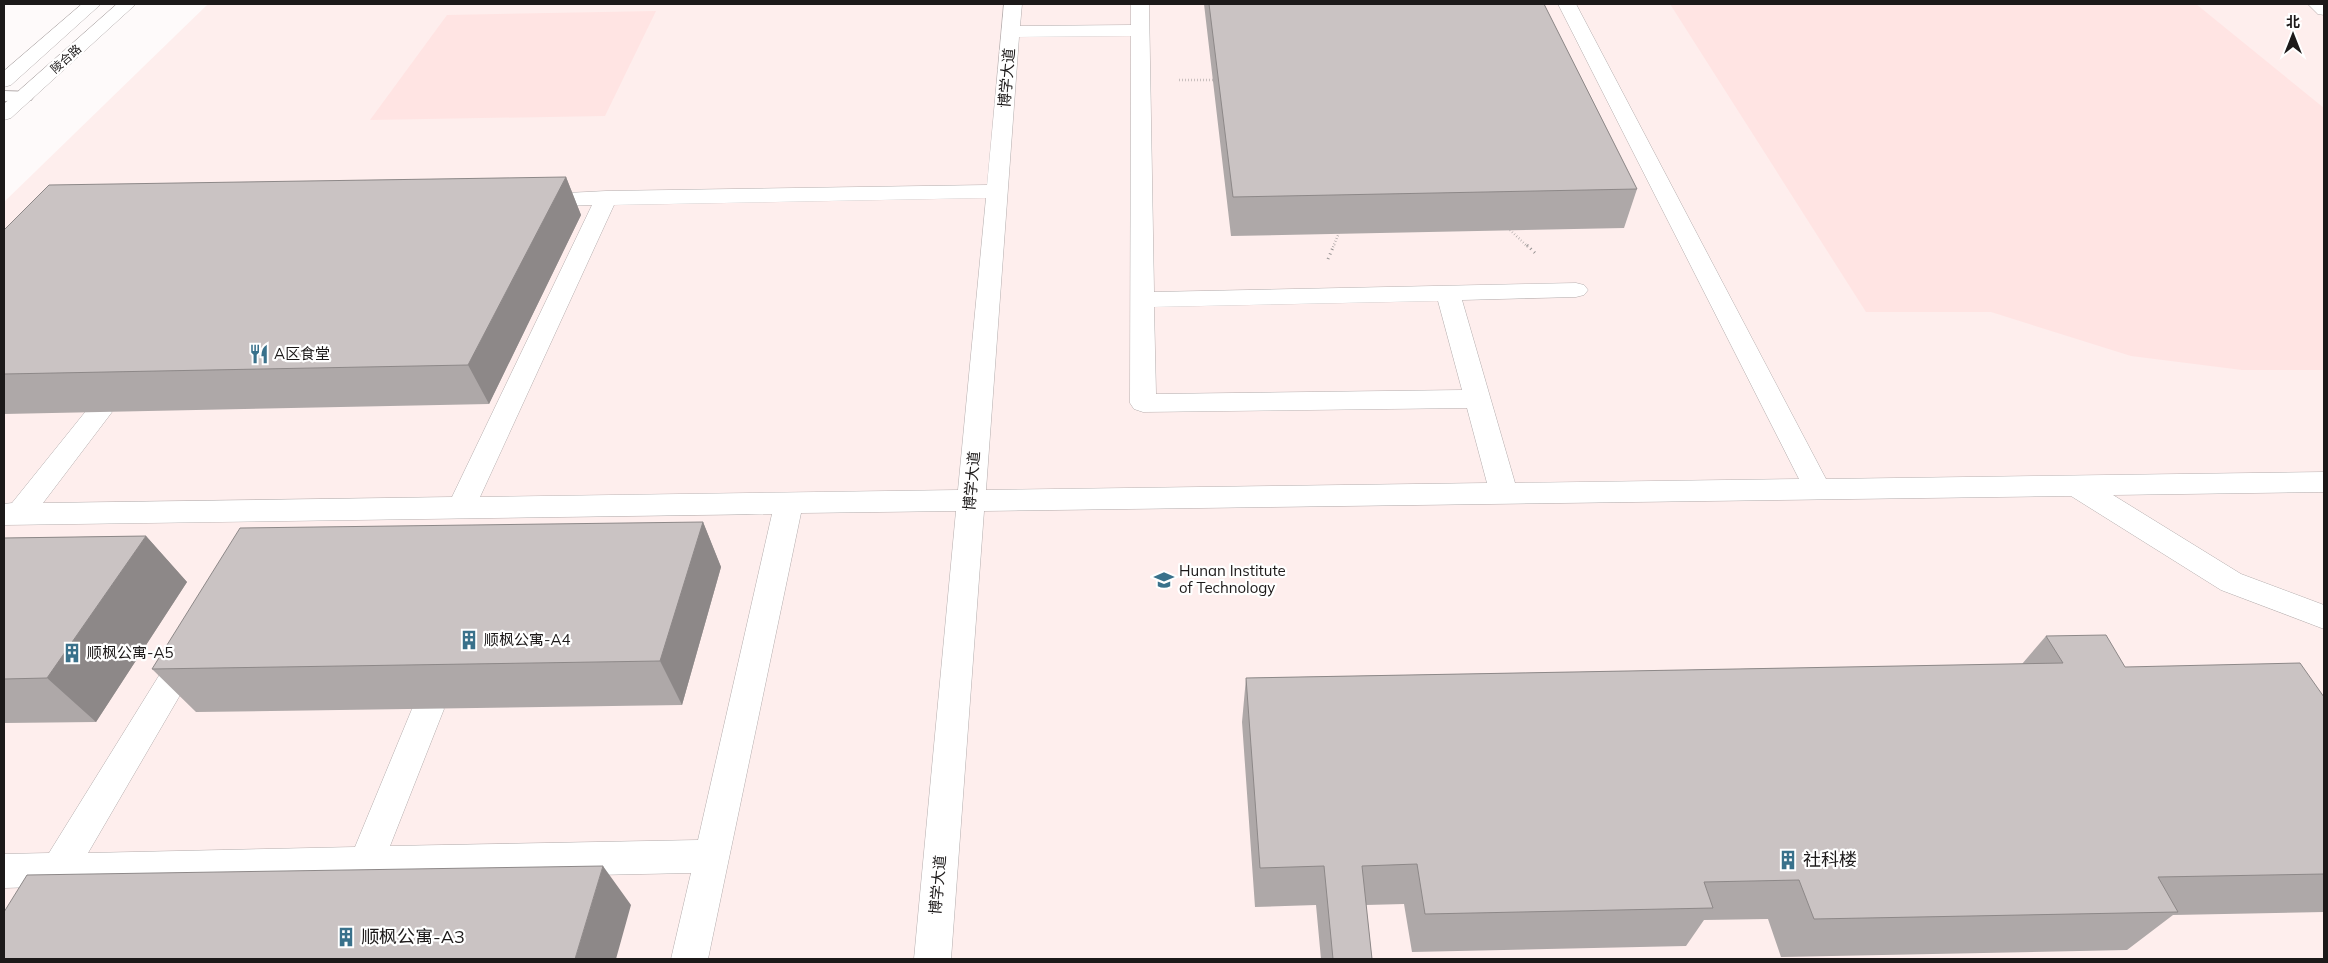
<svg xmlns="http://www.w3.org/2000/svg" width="2328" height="963" viewBox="0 0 2328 963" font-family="Mulish,'Noto Sans SC',sans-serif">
  <rect width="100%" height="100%" fill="#fefafa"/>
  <path fill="#feeeed" d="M208 4H2324V959H4V202Z"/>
  <path fill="#ffe4e3" d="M1670 4H2196L2324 108V370H2242L2131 356 1991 312H1866Z
    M656 11 605 116 370 120 447 15Z"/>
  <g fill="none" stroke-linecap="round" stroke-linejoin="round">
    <defs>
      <path id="lane" d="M4 91 31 92 34 96 31 100 4 101Z"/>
      <path id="street" d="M1004 4H1022L1020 26 1131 25V4H1149L1154 292 1576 283 1584 285 1588 290 1584 295 1576 297 1462 300 1515 483 1799 479 1558 4H1576L1826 479 2324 472V492L2113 495 2241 574 2324 605V629L2221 590 2071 496 984 511 951 959H914L956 511 801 513 708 959H671L691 873 68 886 64 894 51 899 38 894 35 887 4 888V854L49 853 178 645 189 641 200 645 204 654 88 853 355 847 412 709 417 699 428 695 439 699 444 709 390 846 698 840 772 514 4 525V504L12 503 90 406 99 403 108 406 112 412 43 503 452 497 592 205 536 207 528 205 525 200 528 195 606 191 987 185ZM1131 36 1130 403 1134 409 1143 412 1467 408 1487 483 986 490 1019 37ZM986 198 958 490 480 497 614 205ZM1438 301 1462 390 1156 394 1154 307Z
        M2308 4H2324V15L2318 14Z"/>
      <path id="secondary" d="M82 4H101L11 85 4 87V71Z
        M117 4H136L11 118 4 120V104Z"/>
    </defs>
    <use href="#lane" stroke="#b4adad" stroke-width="2"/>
    <use href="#street" stroke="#b4adad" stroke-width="1"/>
    <use href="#secondary" stroke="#b4adad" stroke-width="1"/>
    <path stroke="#939090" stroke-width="2.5" stroke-dasharray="0.5 2.5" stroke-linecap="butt" d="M1179 80H1213
      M1510 230 1528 247
      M1333 247 1339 233"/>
    <path stroke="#939090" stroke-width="3" stroke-dasharray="1 4" stroke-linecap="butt" d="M1527 245 1535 253
      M1328 259 1334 245"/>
    <use href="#lane" fill="#fff" fill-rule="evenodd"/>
    <use href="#street" fill="#fff" fill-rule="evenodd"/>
    <use href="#secondary" fill="#fff" fill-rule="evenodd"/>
  </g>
  <path fill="#aea8a8" d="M1204 4H1544L1637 189 1624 228 1231 236Z
    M566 177 581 215 489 404 4 414V230Z
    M703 522 721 567 682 705 196 712 152 669Z
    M146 536 187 582 96 722 4 723V538Z
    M2046 636 2125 667 2324 697V912L2173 915 2127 950 1781 957 1768 919 1704 920 1686 946 1412 952 1404 904 1366 905 1372 959H1321L1316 905 1255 907 1242 722 1246 678 2022 664Z"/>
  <path fill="#8d8888" d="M566 177 581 215 489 404 468 365Z
    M703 522 721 567 682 705 660 661Z
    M146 536 187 582 96 722 47 678Z
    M603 866 631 905 616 959H575Z"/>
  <path fill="#cac3c3" stroke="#8d8888" d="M1209 4H1544L1637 189 1233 197Z
    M566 177 468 365 4 374V230L49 185Z
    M703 522 660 661 152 669 240 528Z
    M146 536 47 678 4 679V538Z
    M2106 635 2125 667 2300 663 2324 697V874L2158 877 2178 912 1814 919 1799 880 1704 882 1713 908 1425 914 1417 864 1362 866 1372 959H1333L1324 866 1260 868 1246 678 2063 663 2046 636Z
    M603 866 575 959H4V912L27 875Z"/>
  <defs>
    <symbol id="restaurant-bare" viewBox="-9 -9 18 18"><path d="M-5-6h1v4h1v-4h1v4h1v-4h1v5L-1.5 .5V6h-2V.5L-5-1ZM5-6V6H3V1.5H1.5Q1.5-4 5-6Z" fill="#39718b" stroke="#fff" stroke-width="2.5" paint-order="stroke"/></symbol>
    <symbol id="university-bare" viewBox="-9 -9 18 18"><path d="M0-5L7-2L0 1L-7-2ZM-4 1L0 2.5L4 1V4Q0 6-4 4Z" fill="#39718b" stroke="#fff" stroke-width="2.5" paint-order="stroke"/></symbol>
    <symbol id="building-bare" viewBox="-9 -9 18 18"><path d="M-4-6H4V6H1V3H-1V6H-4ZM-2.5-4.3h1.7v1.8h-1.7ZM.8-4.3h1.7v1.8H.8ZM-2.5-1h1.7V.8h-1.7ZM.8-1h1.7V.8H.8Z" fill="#39718b" stroke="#fff" stroke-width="2.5" paint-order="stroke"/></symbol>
  </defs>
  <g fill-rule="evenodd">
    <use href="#restaurant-bare" x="245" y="340" width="28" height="28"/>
    <use href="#university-bare" x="1150" y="566" width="28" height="28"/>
    <use href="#building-bare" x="455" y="626" width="28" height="28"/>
    <use href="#building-bare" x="58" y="639" width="28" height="28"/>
    <use href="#building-bare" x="1774" y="846" width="28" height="28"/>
    <use href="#building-bare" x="332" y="923" width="28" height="28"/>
  </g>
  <g text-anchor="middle" stroke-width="4.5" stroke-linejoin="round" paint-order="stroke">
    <g font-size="12" fill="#1c1919" stroke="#fff">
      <text transform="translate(66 59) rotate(-42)" y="4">陵合路</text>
    </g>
    <g font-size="15" fill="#1c1919" stroke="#fff">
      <text transform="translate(1007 78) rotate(-85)" y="5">博学大道</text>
      <text transform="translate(972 481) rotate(-85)" y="5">博学大道</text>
      <text transform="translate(938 885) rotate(-85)" y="5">博学大道</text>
    </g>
    <g font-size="15" fill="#1c1919" stroke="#fff" text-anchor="start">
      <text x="274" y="359">A区食堂</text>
      <text x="1179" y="576">Hunan Institute<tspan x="1179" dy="17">of Technology</tspan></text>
      <text x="484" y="645">顺枫公寓-A4</text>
      <text x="87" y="658">顺枫公寓-A5</text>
    </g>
    <g font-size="18" fill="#1c1919" stroke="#fff" text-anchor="start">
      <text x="1803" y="866">社科楼</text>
      <text x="361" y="943">顺枫公寓-A3</text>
    </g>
  </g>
  <rect width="2328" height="963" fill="none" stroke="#1c1919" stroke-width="10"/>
  <g transform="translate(2293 35)" stroke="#ffffff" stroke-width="4" paint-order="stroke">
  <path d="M0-4L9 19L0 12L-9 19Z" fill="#1c1919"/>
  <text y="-8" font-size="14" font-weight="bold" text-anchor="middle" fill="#1c1919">北</text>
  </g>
</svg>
